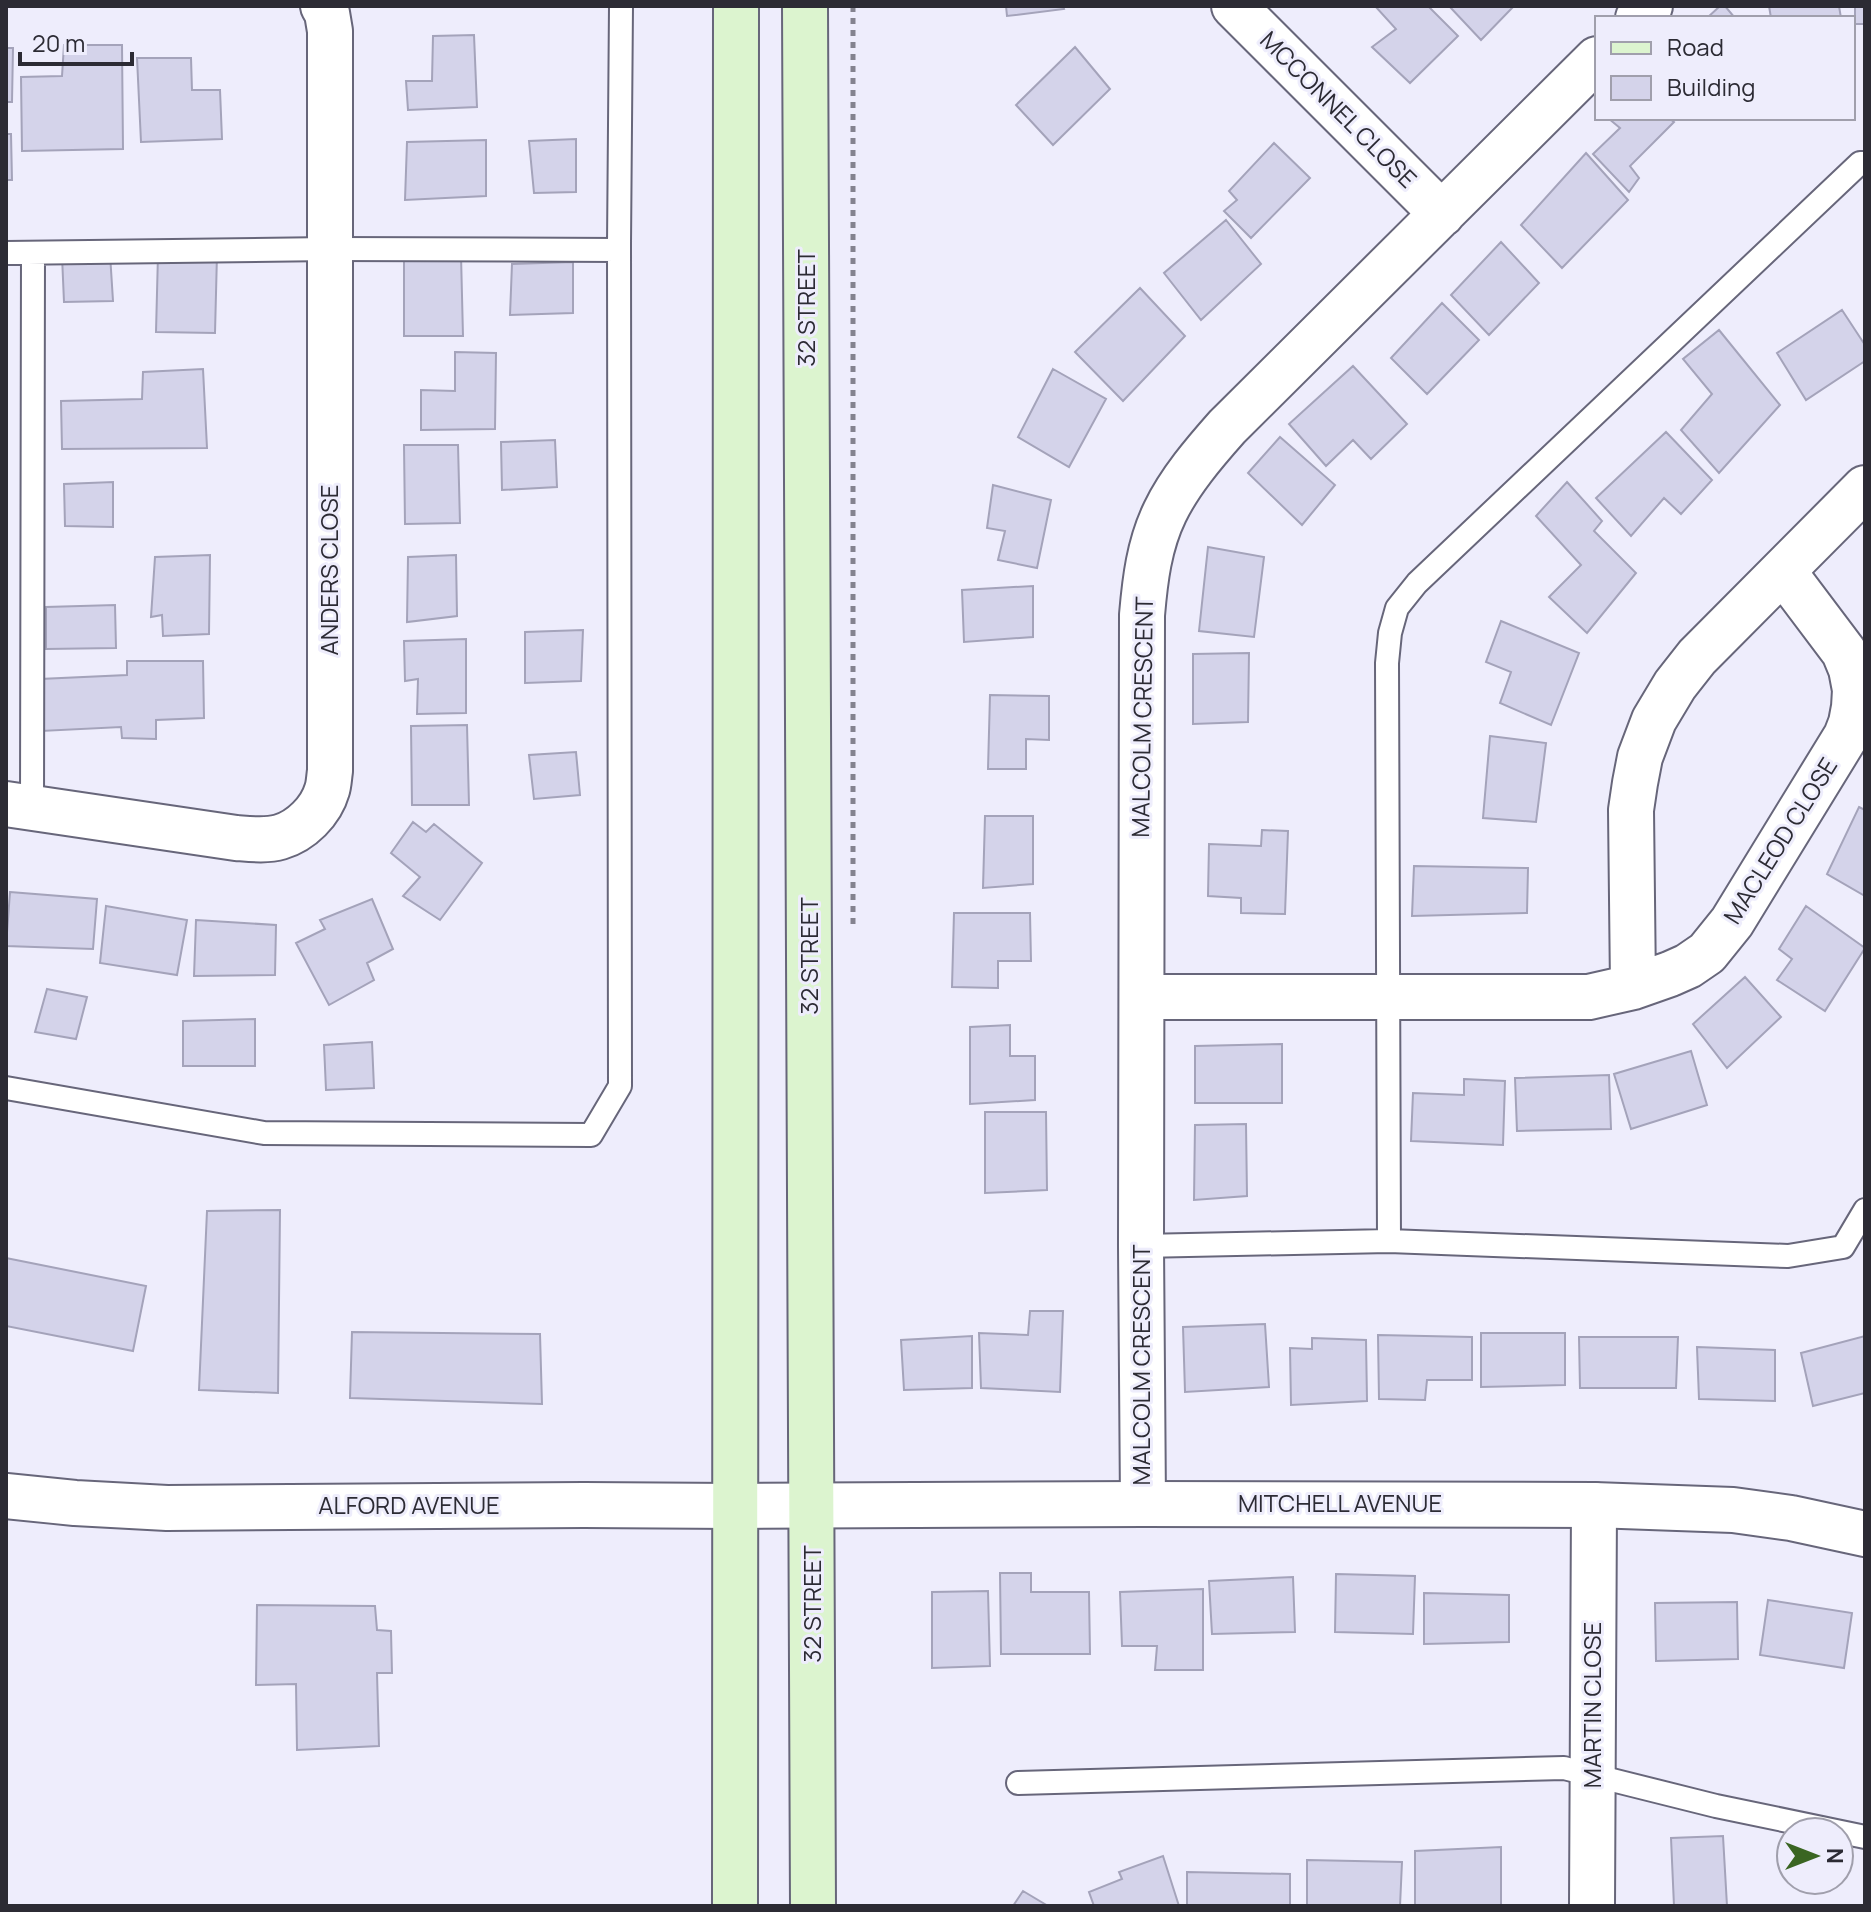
<svg xmlns="http://www.w3.org/2000/svg" width="1871" height="1912" viewBox="0 0 1871 1912" font-family="Manrope,sans-serif">
  <rect width="100%" height="100%" fill="#eeedfc"/>
  <path fill="#d4d3ea" stroke="#a4a3ba" stroke-width="2" d="M1006 6H1063L1064 9 1007 16Z
    M1375 6H1428L1458 36 1410 83 1372 47 1396 29Z
    M1449 6H1514L1481 40Z
    M1720 6H1725L1735 18H1707Z
    M1769 6H1839L1841 18H1771Z
    M1855 6H1865V24H1855Z
    M474 35 477 107 408 110 406 81H432L433 36Z
    M64 45H122L123 149 22 151 21 77 62 76Z
    M1075 47 1110 89 1053 145 1016 105Z
    M6 48H13L12 102H6Z
    M137 58H191L192 90H220L222 139 141 142Z
    M1608 118H1669L1674 122 1630 166 1639 178 1629 192 1593 154 1620 128Z
    M6 134H11L12 180H6Z
    M576 139V192L534 193 529 141Z
    M486 140V196L405 200 407 142Z
    M1274 143 1310 178 1251 238 1224 211 1237 200 1229 191Z
    M1586 153 1628 200 1562 268 1521 225Z
    M1226 220 1261 264 1201 320 1164 273Z
    M1501 242 1539 283 1489 335 1451 295Z
    M110 254 113 301 64 302 62 256Z
    M158 254H217L215 333 156 332Z
    M461 255 463 336H404V256Z
    M573 262V313L510 315 512 264Z
    M1140 288 1185 336 1123 401 1075 352Z
    M1442 303 1479 340 1427 394 1391 358Z
    M1842 310 1865 345V361L1806 400 1777 353Z
    M1719 330 1780 405 1719 473 1681 430 1712 394 1683 359Z
    M455 352 496 353 495 429 421 430V390L455 391Z
    M1353 366 1407 424 1371 459 1353 440 1326 466 1289 424Z
    M203 369 207 448 62 449 61 401 142 399 143 372Z
    M1053 369 1106 399 1069 467 1018 437Z
    M1666 432 1712 480 1681 514 1664 498 1631 536 1596 498Z
    M1280 437 1335 485 1302 525 1248 473Z
    M555 440 557 487 502 490 501 442Z
    M404 445H458L460 523 405 524Z
    M113 482V527L65 526 64 484Z
    M1567 482 1602 521 1594 531 1636 573 1587 633 1549 597 1581 565 1536 516Z
    M993 485 1051 500 1037 568 998 560 1005 531 987 528Z
    M1208 547 1264 557 1254 637 1199 631Z
    M210 555 209 634 163 636 162 615 151 617 155 557Z
    M456 555 457 616 407 622 408 557Z
    M1033 586V637L964 642 962 590Z
    M115 605 116 648 46 649V607Z
    M1501 621 1579 653 1551 725 1500 703 1511 672 1486 662Z
    M583 630 581 681 525 683V632Z
    M466 639V713L417 714 418 679 405 681 404 641Z
    M1249 653 1248 722 1193 724V654Z
    M127 661H203L204 718 156 720V739L122 738 121 727 41 731 40 679 127 675Z
    M990 695 1049 696V740L1026 739V769H988Z
    M467 725 469 805H412L411 726Z
    M1490 736 1546 743 1536 822 1483 818Z
    M576 752 580 795 534 799 529 755Z
    M1859 807 1865 810V896L1827 874Z
    M985 816H1033V884L983 888Z
    M413 822 426 832 434 824 482 863 440 920 403 896 420 877 391 853Z
    M1262 830 1288 831 1285 914 1241 913V898L1208 896 1209 844 1261 846Z
    M1414 866 1528 868 1527 913 1412 916Z
    M10 892 97 899 93 949 6 946Z
    M372 899 393 949 367 963 374 980 329 1005 296 943 325 929 320 920Z
    M106 906 187 920 177 975 100 963Z
    M1806 906 1865 948 1825 1011 1777 980 1792 959 1779 949Z
    M954 913H1030L1031 961H998V988L952 987Z
    M196 920 276 925 275 975 194 976Z
    M1745 977 1781 1017 1727 1068 1693 1024Z
    M47 989 87 997 76 1039 35 1032Z
    M255 1019V1066H183V1021Z
    M1010 1025V1056H1035V1100L970 1104V1027Z
    M372 1042 374 1088 326 1090 324 1045Z
    M1282 1044V1103H1195V1046Z
    M1691 1051 1707 1105 1631 1129 1614 1074Z
    M1609 1075 1611 1129 1517 1131 1515 1078Z
    M1464 1079 1505 1081 1503 1145 1411 1141 1413 1093 1464 1095Z
    M985 1112H1046L1047 1190 985 1193Z
    M1246 1124 1247 1196 1194 1200 1195 1125Z
    M280 1210 278 1393 199 1390 207 1211Z
    M6 1258 146 1286 133 1351 6 1326Z
    M1030 1311H1063L1060 1392 981 1388 979 1333 1028 1335Z
    M1265 1324 1269 1387 1185 1392 1183 1327Z
    M352 1332 540 1334 542 1404 350 1398Z
    M1481 1333H1565V1385L1481 1387Z
    M1378 1335 1472 1337V1380H1427L1425 1400 1379 1399Z
    M972 1336V1388L904 1390 901 1340Z
    M1865 1336V1393L1813 1406 1801 1353Z
    M1579 1337H1678L1676 1388H1580Z
    M1312 1338 1366 1340 1367 1401 1291 1405 1290 1348 1312 1349Z
    M1697 1347 1775 1350V1401L1699 1399Z
    M1000 1573H1031V1592H1089L1090 1654H1001Z
    M1336 1574 1415 1576 1413 1634 1335 1632Z
    M1293 1577 1295 1632 1212 1634 1209 1581Z
    M1203 1589V1670H1155L1157 1646H1122L1120 1592Z
    M988 1591 990 1666 932 1668V1592Z
    M1424 1593 1509 1595V1642L1424 1644Z
    M1768 1600 1852 1613 1844 1668 1760 1655Z
    M1737 1602 1738 1659 1656 1661 1655 1603Z
    M257 1605 375 1606 377 1630 391 1631 392 1673H377L379 1746 297 1750 296 1684 256 1685Z
    M1723 1836 1727 1906H1674L1671 1838Z
    M1501 1847V1906H1415V1851Z
    M1163 1856 1179 1906H1094L1089 1892 1122 1879 1119 1872Z
    M1307 1860 1402 1862 1400 1906H1307Z
    M1187 1872 1290 1874V1906H1187Z
    M1023 1891 1048 1906H1013Z"/>
  <g fill="none" stroke-linecap="round" stroke-linejoin="round">
    <defs>
      <path id="service" d="M6 253 330 249 619 250
        M32 808 33 254
        M6 1088 264 1133 591 1135 620 1086 619 244 621 6
        M1389 1241 1387 663 1390 633 1397 608 1417 583 1860 163H1865
        M1141 1246 1389 1241 1788 1256 1843 1247 1865 1210
        M1018 1783 1564 1768 1716 1806 1865 1837"/>
      <path id="minor" d="M1234 6 1442 214
        M1638 18 1650 6
        M6 804 236 838C250 839 266 841 280 837 301 831 321 811 327 790 329 784 329 777 330 771V31L327 13 323 6
        M1633 987 1631 810 1635 783 1640 757 1654 720 1675 685 1697 657 1865 488
        M1142 997H1589L1633 987 1670 974 1688 966 1707 953 1732 922 1846 736 1851 723 1854 707 1855 690 1851 669 1844 652 1783 571
        M6 1496 75 1503 167 1508 584 1505 735 1506
        M1143 1504 1141 1246 1142 615C1145 580 1149 545 1165 512 1180 481 1204 453 1227 427L1597 59
        M1592 1906 1594 1505"/>
      <path id="tertiary" d="M735 1506 1143 1504 1594 1505 1733 1510 1791 1518 1865 1534"/>
      <path id="secondary" d="M805 6 813 1906
        M735 1906 736 6"/>
    </defs>
    <use href="#service" stroke="#67667a" stroke-width="26"/>
    <use href="#minor" stroke="#67667a" stroke-width="48"/>
    <use href="#tertiary" stroke="#67667a" stroke-width="48"/>
    <use href="#secondary" stroke="#67667a" stroke-width="48"/>
    <path stroke="#84838f" stroke-width="5" stroke-dasharray="6 6" stroke-linecap="butt" d="M853 6V929"/>
    <use href="#service" stroke="#fff" stroke-width="22"/>
    <use href="#minor" stroke="#fff" stroke-width="44"/>
    <use href="#tertiary" stroke="#fff" stroke-width="44"/>
    <use href="#secondary" stroke="#dcf4cf" stroke-width="44"/>
  </g>
  <g text-anchor="middle" stroke-width="6" stroke-linejoin="round" paint-order="stroke">
    <g font-size="24" fill="#2c2b34" stroke="#eeedfc">
      <text transform="translate(1338 110) rotate(45)" y="8">MCCONNEL CLOSE</text>
      <text transform="translate(807 308) rotate(-90)" y="8">32 STREET</text>
      <text transform="translate(330 570) rotate(-90)" y="8">ANDERS CLOSE</text>
      <text transform="translate(1143 717) rotate(-89)" y="8">MALCOLM CRESCENT</text>
      <text transform="translate(1781 841) rotate(-58)" y="8">MACLEOD CLOSE</text>
      <text transform="translate(810 956) rotate(-90)" y="8">32 STREET</text>
      <text transform="translate(1142 1365) rotate(-90)" y="8">MALCOLM CRESCENT</text>
      <text x="1340" y="1512">MITCHELL AVENUE</text>
      <text x="409" y="1514">ALFORD AVENUE</text>
      <text transform="translate(813 1604) rotate(-90)" y="8">32 STREET</text>
      <text transform="translate(1593 1705) rotate(-90)" y="8">MARTIN CLOSE</text>
    </g>
  </g>
  <rect width="1871" height="1912" fill="none" stroke="#2c2b34" stroke-width="16"/>
  <rect x="1595" y="16" width="260" height="104" fill="#eeedfc" stroke="#a09fac" stroke-width="2"/>
  <rect x="1611" y="42" width="40" height="12" fill="#dcf4cf" stroke="#a09fac" stroke-width="2"/>
  <text x="1667" y="56" font-size="24" fill="#2c2b34">Road</text>
  <rect x="1611" y="76" width="40" height="24" fill="#d4d3ea" stroke="#a09fac" stroke-width="2"/>
  <text x="1667" y="96" font-size="24" fill="#2c2b34">Building</text>
  <g transform="translate(1815 1856) rotate(90)"><circle r="38" fill="#eeedfc" stroke="#a09fac" stroke-width="2"/>
  <path d="M0-6L14 30L0 20L-14 30Z" fill="#3a6522"/>
  <text y="-12" font-size="22" font-weight="bold" text-anchor="middle" fill="#2c2b34">N</text>
  </g>
  <path d="M20 52v12h112v-12" fill="none" stroke="#2c2b34" stroke-width="4"/>
  <text x="32" y="52" font-size="24" fill="#2c2b34" stroke="#eeedfc" stroke-width="6" paint-order="stroke">20 m</text>
</svg>
